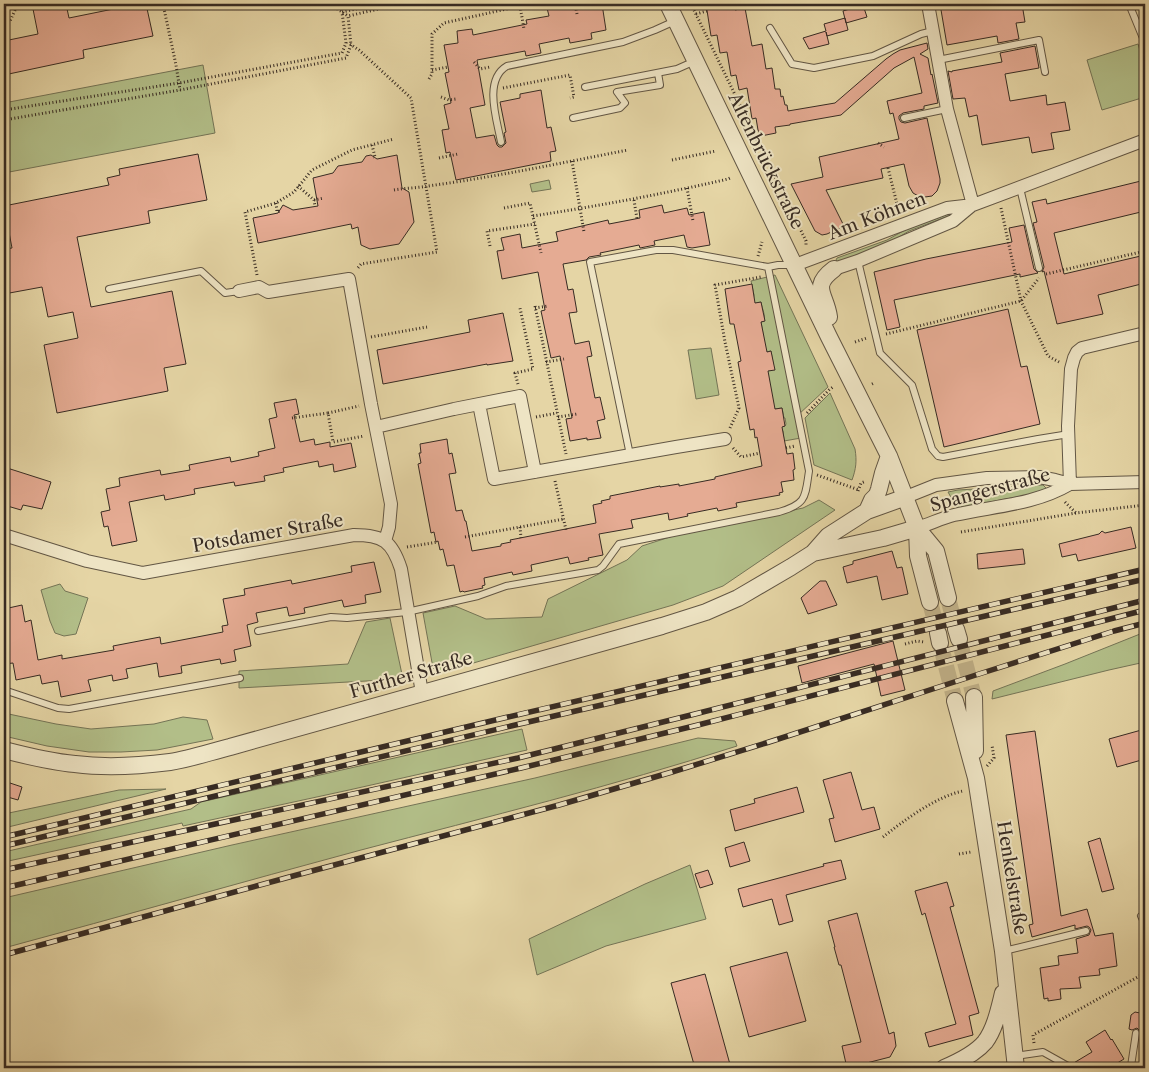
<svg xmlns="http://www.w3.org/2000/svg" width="1149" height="1072" viewBox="0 0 1149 1072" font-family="'Libre Caslon Text',serif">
  <rect width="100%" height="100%" fill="#e5d5a5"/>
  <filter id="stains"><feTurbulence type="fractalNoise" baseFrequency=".004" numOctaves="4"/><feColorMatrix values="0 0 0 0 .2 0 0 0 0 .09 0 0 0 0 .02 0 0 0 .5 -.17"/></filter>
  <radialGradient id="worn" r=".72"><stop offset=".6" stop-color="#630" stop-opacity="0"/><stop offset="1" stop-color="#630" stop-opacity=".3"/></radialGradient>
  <path fill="#b2be88" stroke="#747456" d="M1138 44 1145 67V97L1102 110 1087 60Z
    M203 65 215 133 4 173V103Z
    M549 180 551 189 532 192 530 184Z
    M949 212 951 215 909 231 889 243 838 262 836 260 837 258 887 240 914 225Z
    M775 275 828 387 797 416 801 438 784 441 783 431 780 427 785 426 786 424 785 418H784L782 408 774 409 766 371 774 369 771 351 766 352 761 322 764 321C766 316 762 309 761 302L753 304 754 295 751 281Z
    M711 348 719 395 696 399 688 350Z
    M830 393 855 449C857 461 856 469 852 480L814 465 805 418Z
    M1043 485 1046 488V491L1044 492 957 508 948 492 958 490Z
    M819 500 835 510 723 586 673 605 439 673 433 668 423 613 455 606 486 619 542 617 548 599 627 560 642 546 676 535 803 508Z
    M60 584 65 591 88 598 76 634 64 636 55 633 50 621 41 590Z
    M390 618 403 679 239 688V671L348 664 366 622Z
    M1145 632V662L1109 670 992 699 993 691 1065 664Z
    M4 713 56 724 91 729 154 724 183 717 207 720 213 739 157 750 121 752H89L47 746 4 736Z
    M522 729 527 750 349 790 183 826 182 823 4 862V852L191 809 201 802Z
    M698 738 735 741 737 746C613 786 487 817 361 850 242 882 123 916 4 948V898L232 845 535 778Z
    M166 789 4 828V814L119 790Z
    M690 865 706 919 606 946 537 975 529 939 645 884Z"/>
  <path fill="#e5ab93" stroke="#372b23" d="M32 4H66L69 18 138 4H146L153 36 83 50 84 58 4 75V41L38 34Z
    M546 4H602L606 30 591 33 592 39 570 43 569 38 539 44 541 53 526 56 525 51 477 60 485 105 470 108 476 138 494 135 497 145 499 147H502L506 143 504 133 506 132 500 102 520 98V94L541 90 547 128 551 127 556 151 550 152 551 161 456 180 450 152 446 153 442 130 449 129 444 105 451 103 445 73 449 72 444 45 458 43 457 31 472 29 473 35 527 24 526 20 549 16Z
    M706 4H734L735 10 745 8 752 46 762 44 766 69 772 68 775 89H780L781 97 783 96 785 105H787L788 111 835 103 886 59 893 54 900 50 927 43 928 49 920 54 928 58 931 75 932 74 938 103 924 106V109L903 113 899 116V119L901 122 905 123 927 118 940 179V183L937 191 932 196 925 197H920L913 193 909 186 904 164 881 169 883 178 826 190 844 226 827 234 822 235 815 231 791 184 823 177 819 157 899 139 893 113 890 114 887 101 922 93 914 57 894 68 841 115 790 124V125L775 127 776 133 761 136 758 130 756 118 752 119 747 88 739 90 736 75 731 76 727 52 720 53 717 35 711 36Z
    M940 4H1022L1025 22 1016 23 1019 39 998 43 997 36 947 45Z
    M863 5 867 17 846 23 843 11Z
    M845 18 848 30 827 36 826 32 829 44 809 49 803 38 826 31 824 24Z
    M1035 46 1039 68 1005 74 1010 101 1046 95 1047 105 1065 102 1070 130 1051 133 1054 149 1042 151 1032 153 1029 137 982 145 977 115 969 117 965 98 953 99 948 71 952 72V71L1002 62 1000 53Z
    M198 154 207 200 148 211 150 223 77 237 91 307 172 291 186 364 164 368 168 391 57 413 44 345 78 338 73 312 48 317 42 287 4 294V249L12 248 4 206 109 185 107 178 120 175 119 169Z
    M371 155 377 159 397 155 402 188 409 192 414 222 399 244 370 249 361 245 358 227 352 229 351 224 258 243 253 218 278 213 283 205 293 210 318 206 313 178 333 173 338 166 362 162 366 156Z
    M1145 180V211L1054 233 1064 274 1145 255V283L1098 295 1103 314 1057 324 1044 271 1042 272 1044 267 1033 223 1037 222 1032 202 1046 199 1047 204Z
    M662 205 664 213 687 208 689 215 704 212 710 245 692 248 687 247 684 235 654 241 655 245 640 248 639 245 600 253 601 255 589 257 586 260 563 264 568 290 573 289 577 312 569 313 575 344 589 341 592 356 587 357 595 398 600 397 605 419 597 421 601 438 587 440V438L570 441 566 419 572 418 560 356 551 358 541 311 545 310 538 272 502 279 497 251 504 250 501 238 520 234 522 248 558 241 556 232 608 220 609 224 640 218 639 210Z
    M1024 225 1034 269 1038 273 1020 277V274L894 300 900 327 887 330 874 272 926 259 1012 242 1009 228Z
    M752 284 755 303 761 302 765 321 761 322 767 352 771 351 775 370 768 371 775 409 782 408 785 426 782 427 787 454 793 453 795 469 793 470 794 480 781 482 783 492 779 493 780 495 736 503 737 507 718 511 717 508 687 514 688 516 669 520 668 513 631 520 633 528 599 534 603 555 588 558 589 560 570 564 568 557 531 565 532 571 513 575 512 572 484 578 485 585 482 586 483 588 464 592 463 591 460 592 454 565 447 566 443 549 440 550 438 541 436 542 434 532 431 533 418 464 421 463 419 453H421L420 444 447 439 449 454 452 453 456 473 449 474 456 511 462 510 465 521H466L472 551 501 546V544L511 542 510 540 596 523 593 505 602 503 601 501 610 499V496L660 486V487L679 484V486L715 479V477L762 466 757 437 755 438 754 429 750 430 738 362 741 361 734 324H730L725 289Z
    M1008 309 1021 367 1027 366 1040 424 944 447 917 330Z
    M503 313 513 361 487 365V364L383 384 377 350 470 332 468 320Z
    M296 399 299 414 294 415 300 442 314 439 315 445 330 442V447L351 443 356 467 334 472 333 464 319 467 318 461 283 468 284 472 264 476 265 481 235 486 234 482 194 489 195 494 165 500 164 495 129 502 137 541 112 546 108 526 104 527 101 512 110 510 106 489 120 486 119 478 160 470 161 475 190 470 189 465 230 457 231 462 259 456 258 452 275 448 269 419 277 417 274 403Z
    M4 467 51 482 42 509 23 505 21 510 4 505Z
    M1131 527 1136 548 1078 561 1076 554 1062 557 1059 544 1099 534 1102 531 1105 533Z
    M1023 549 1025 564 978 569 977 554Z
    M892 551 897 568 902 567 908 594 882 600 877 576 847 583 843 567 853 564V561Z
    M374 562 381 592 365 595 366 603 344 607 342 600 304 608 305 613 289 616 287 607 256 613 258 622 247 625 251 646 234 650 236 661 221 664 220 659 181 666 182 673 159 677 157 663 126 669 128 678 113 681 112 675 88 680 91 691 61 697 58 681 42 684 40 675 16 680 13 663 4 664V609L22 605 25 622 31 620 38 660 62 655V659L114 650 113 646 160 637 161 644 223 632 222 626 228 625 223 599 245 595 244 589 291 580 292 584 352 572 351 566Z
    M820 581H826L837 605 808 614 801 598Z
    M893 641 905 690 881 696 874 664 802 683 798 666Z
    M1145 729V759L1117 767 1109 739Z
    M1035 731 1061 916 1087 909 1095 936 1113 933 1117 966 1099 969 1100 975 1079 977 1081 988 1060 989 1061 999 1048 1001V998L1044 999 1040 968 1059 965 1058 956 1078 953 1076 939 1089 935 1091 930 1089 927 1087 926 1075 929V925L1032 937 1029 925 1033 924 1006 735Z
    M851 772 862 810 874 807 880 829 835 842 829 819 834 818 823 780Z
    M4 781 22 787 18 800 4 796Z
    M797 787 804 812 735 831 730 810 755 803 754 799Z
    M1100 838 1114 889 1102 892 1088 842Z
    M744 842 750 861 730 867 725 848Z
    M841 860 846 879 786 895 793 921 779 925 772 899 743 907 738 889 824 866 823 864Z
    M708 870 713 884 700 888 695 874Z
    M947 882 954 906 950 907 979 1013 969 1016 973 1035 929 1047 925 1033 956 1024 925 913 922 915 915 891Z
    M857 913 889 1034 894 1032 896 1046 890 1057 847 1068 842 1046 861 1042 841 965H839L834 947H835L828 921Z
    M787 952 806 1021 749 1037 730 967Z
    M705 974 731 1068H695L681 1019 671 983Z
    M1135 1012 1145 1014V1032L1140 1031 1137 1028 1132 1030 1129 1029 1131 1015Z
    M1105 1030 1111 1040 1112 1039 1124 1059 1109 1068H1072V1064L1092 1052 1086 1042Z"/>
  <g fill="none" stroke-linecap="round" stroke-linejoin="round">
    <path stroke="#c2b38b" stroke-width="16" stroke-dasharray="16 8" stroke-linecap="butt" d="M948 598 956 629
      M930 602 938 633
      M959 639 974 697
      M940 643 955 701"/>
    <defs>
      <path id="service" d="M1129 4 1145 43
        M770 28 792 64 814 68 873 56 921 34 933 31
        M938 60 1039 40 1045 72
        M585 87 677 69 695 61
        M573 118 620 108 625 103 617 92 660 85 658 73
        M904 118 947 109
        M501 142C497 120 483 80 507 66L623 42 655 30 675 21
        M1020 188 1039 268
        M858 261 880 353 912 385 932 449 938 456 943 457 1038 439 1069 434
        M109 289 201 271 225 293 239 291
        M630 455 590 262 656 250H673L768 267 778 265H793
        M258 631 331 617 347 618 407 612 478 596 506 586 598 570 603 566 619 544 779 512C807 504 805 497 809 471L768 267
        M4 690 58 708 69 709 240 678
        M1141 916 1145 924
        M1004 951 1086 931
        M1015 1056 1043 1052 1068 1066
        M1128 1068 1131 1066 1136 1033"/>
      <path id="minor" d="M928 4 947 109 973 205
        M795 265 947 208 973 205 1145 140
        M834 269 858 261 953 221 971 206
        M239 291 259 287 268 292 349 279 371 404 391 504 389 527 385 541
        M479 404 494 479 676 447 725 439
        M376 427 454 409 520 396 535 472
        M1070 484 1068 426 1071 369 1074 358 1077 352 1082 348 1145 333
        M906 497 936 485 987 478 1039 477 1055 480 1070 484 1145 482
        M917 528C930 524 942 518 954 515 994 506 1034 505 1070 484
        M4 535 87 561 143 573 354 535C383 535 392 541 401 569L422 693"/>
      <path id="tertiary" d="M668 4 829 337 889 456 917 528 936 551 948 598
        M829 317C826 294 810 287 834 269
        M867 511 872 500 877 495 879 489 883 473 889 456
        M917 528 918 556 930 602
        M813 553 883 538 917 528
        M956 629 959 639
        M938 633 940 643
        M974 697 975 751
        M955 701 976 778 1003 951 1016 1068
        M4 750C27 756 51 762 75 764 106 768 139 766 170 762 190 759 210 752 230 747L662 626 706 612 738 598 791 567 813 553 828 536 867 511 906 497
        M944 1068C958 1062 975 1054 985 1042 995 1029 999 1009 1003 993"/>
    </defs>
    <use href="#service" stroke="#625644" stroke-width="8"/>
    <use href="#minor" stroke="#625644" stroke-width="14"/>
    <use href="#tertiary" stroke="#625644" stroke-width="18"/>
    <path stroke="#372b23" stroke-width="3" stroke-dasharray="1 2.5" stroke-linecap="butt" d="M163 4 176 65 180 90
      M333 4V6L348 16
      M691 4 806 241V247
      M520 6 524 29
      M734 6 739 4
      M577 14 576 9 578 4
      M696 14 707 11
      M4 23 10 21 17 6V4
      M350 44 359 50 411 98 437 252 361 264 357 269
      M474 62 480 69 490 67
      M432 70 448 67
      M429 79 432 74V34L444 23 529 4
      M503 88 570 75 574 97 570 98
      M441 97 449 100 456 99
      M4 110 179 83 342 53 346 43 342 12 379 4
      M4 120 180 90 346 58 351 45 348 16 400 4
      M878 143 884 147
      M372 145 375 157H373
      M439 158 458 154
      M672 160 716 151
      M572 161 584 232
      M888 168 899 212
      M298 186 314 200 315 206
      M687 188 693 221
      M394 190C405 188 417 188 428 186 495 177 561 163 628 150
      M314 200 324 198
      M634 200 637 219
      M276 203 277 212 280 211
      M504 208 530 203 541 253
      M1001 208 1021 301 1048 356 1059 362
      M533 216C598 206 663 194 728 179L732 177
      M490 246 487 231 535 224
      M758 256 762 242
      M1046 274 1145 251
      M257 275 245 212 276 203 294 192 312 170 352 150 394 139
      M535 306 566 454
      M535 308 548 306
      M886 334 1021 301 1039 278
      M371 337 427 327
      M855 342 867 338
      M546 362 564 359
      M518 384 515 373 533 369 520 308
      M872 384 874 383
      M328 413 359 406
      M807 413 829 390 833 387
      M536 417 557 413
      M558 417 577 414
      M292 418 328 413 333 442 364 436
      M730 428 739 408 725 342 715 285 761 277
      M733 448 741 457 760 453
      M786 448 795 446
      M817 475 859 490
      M555 481 566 530
      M858 491 861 483 866 481
      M1065 502 1076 513
      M520 527 521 538
      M961 532 1076 513 1145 505
      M465 537 564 519
      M407 547 438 542
      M921 620 926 619
      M905 644 917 641 924 642
      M987 766 994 758 992 745
      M883 837C903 821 937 796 963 791
      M959 854 971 852
      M1034 1043 1033 1035 1145 973
      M983 1068 1001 1066"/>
    <use href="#service" stroke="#eee4c4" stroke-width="6"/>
    <use href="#minor" stroke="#eee4c4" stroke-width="12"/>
    <use href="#tertiary" stroke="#eee4c4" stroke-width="16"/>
    <defs>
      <path id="rail" d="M4 837 508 717 1145 569
        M4 846 511 726 1145 579
        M4 870 518 758 695 714 1145 600
        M4 888 521 768 698 725 1145 610
        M4 955 293 876 559 805 672 772 766 743 979 674 1114 631 1145 623"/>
    </defs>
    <use href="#rail" stroke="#372b23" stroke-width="5.5"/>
    <use href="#rail" stroke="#eee4c4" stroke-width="4" stroke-dasharray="11" stroke-linecap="butt"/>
  </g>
  <g text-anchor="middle" stroke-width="4" stroke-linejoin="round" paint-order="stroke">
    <g font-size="18" fill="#372b23" stroke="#eee4c4">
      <text transform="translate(766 161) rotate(64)" y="6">Altenbrückstraße</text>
      <text transform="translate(877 216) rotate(-21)" y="6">Am Köhnen</text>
      <text transform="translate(990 490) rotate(-15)" y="6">Spangerstraße</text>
      <text transform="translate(268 533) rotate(-10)" y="6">Potsdamer Straße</text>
      <text transform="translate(411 675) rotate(-16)" y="6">Further Straße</text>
      <text transform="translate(1012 878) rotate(81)" y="6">Henkelstraße</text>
    </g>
  </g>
  <rect width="1149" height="1072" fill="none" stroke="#e5d5a5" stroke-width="20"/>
  <rect x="5" y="5" width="1139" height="1062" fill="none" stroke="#372b23" stroke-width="2.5"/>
  <rect x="10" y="10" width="1129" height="1052" fill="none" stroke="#372b23"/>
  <rect width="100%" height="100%" filter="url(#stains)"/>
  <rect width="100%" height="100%" fill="url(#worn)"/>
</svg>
